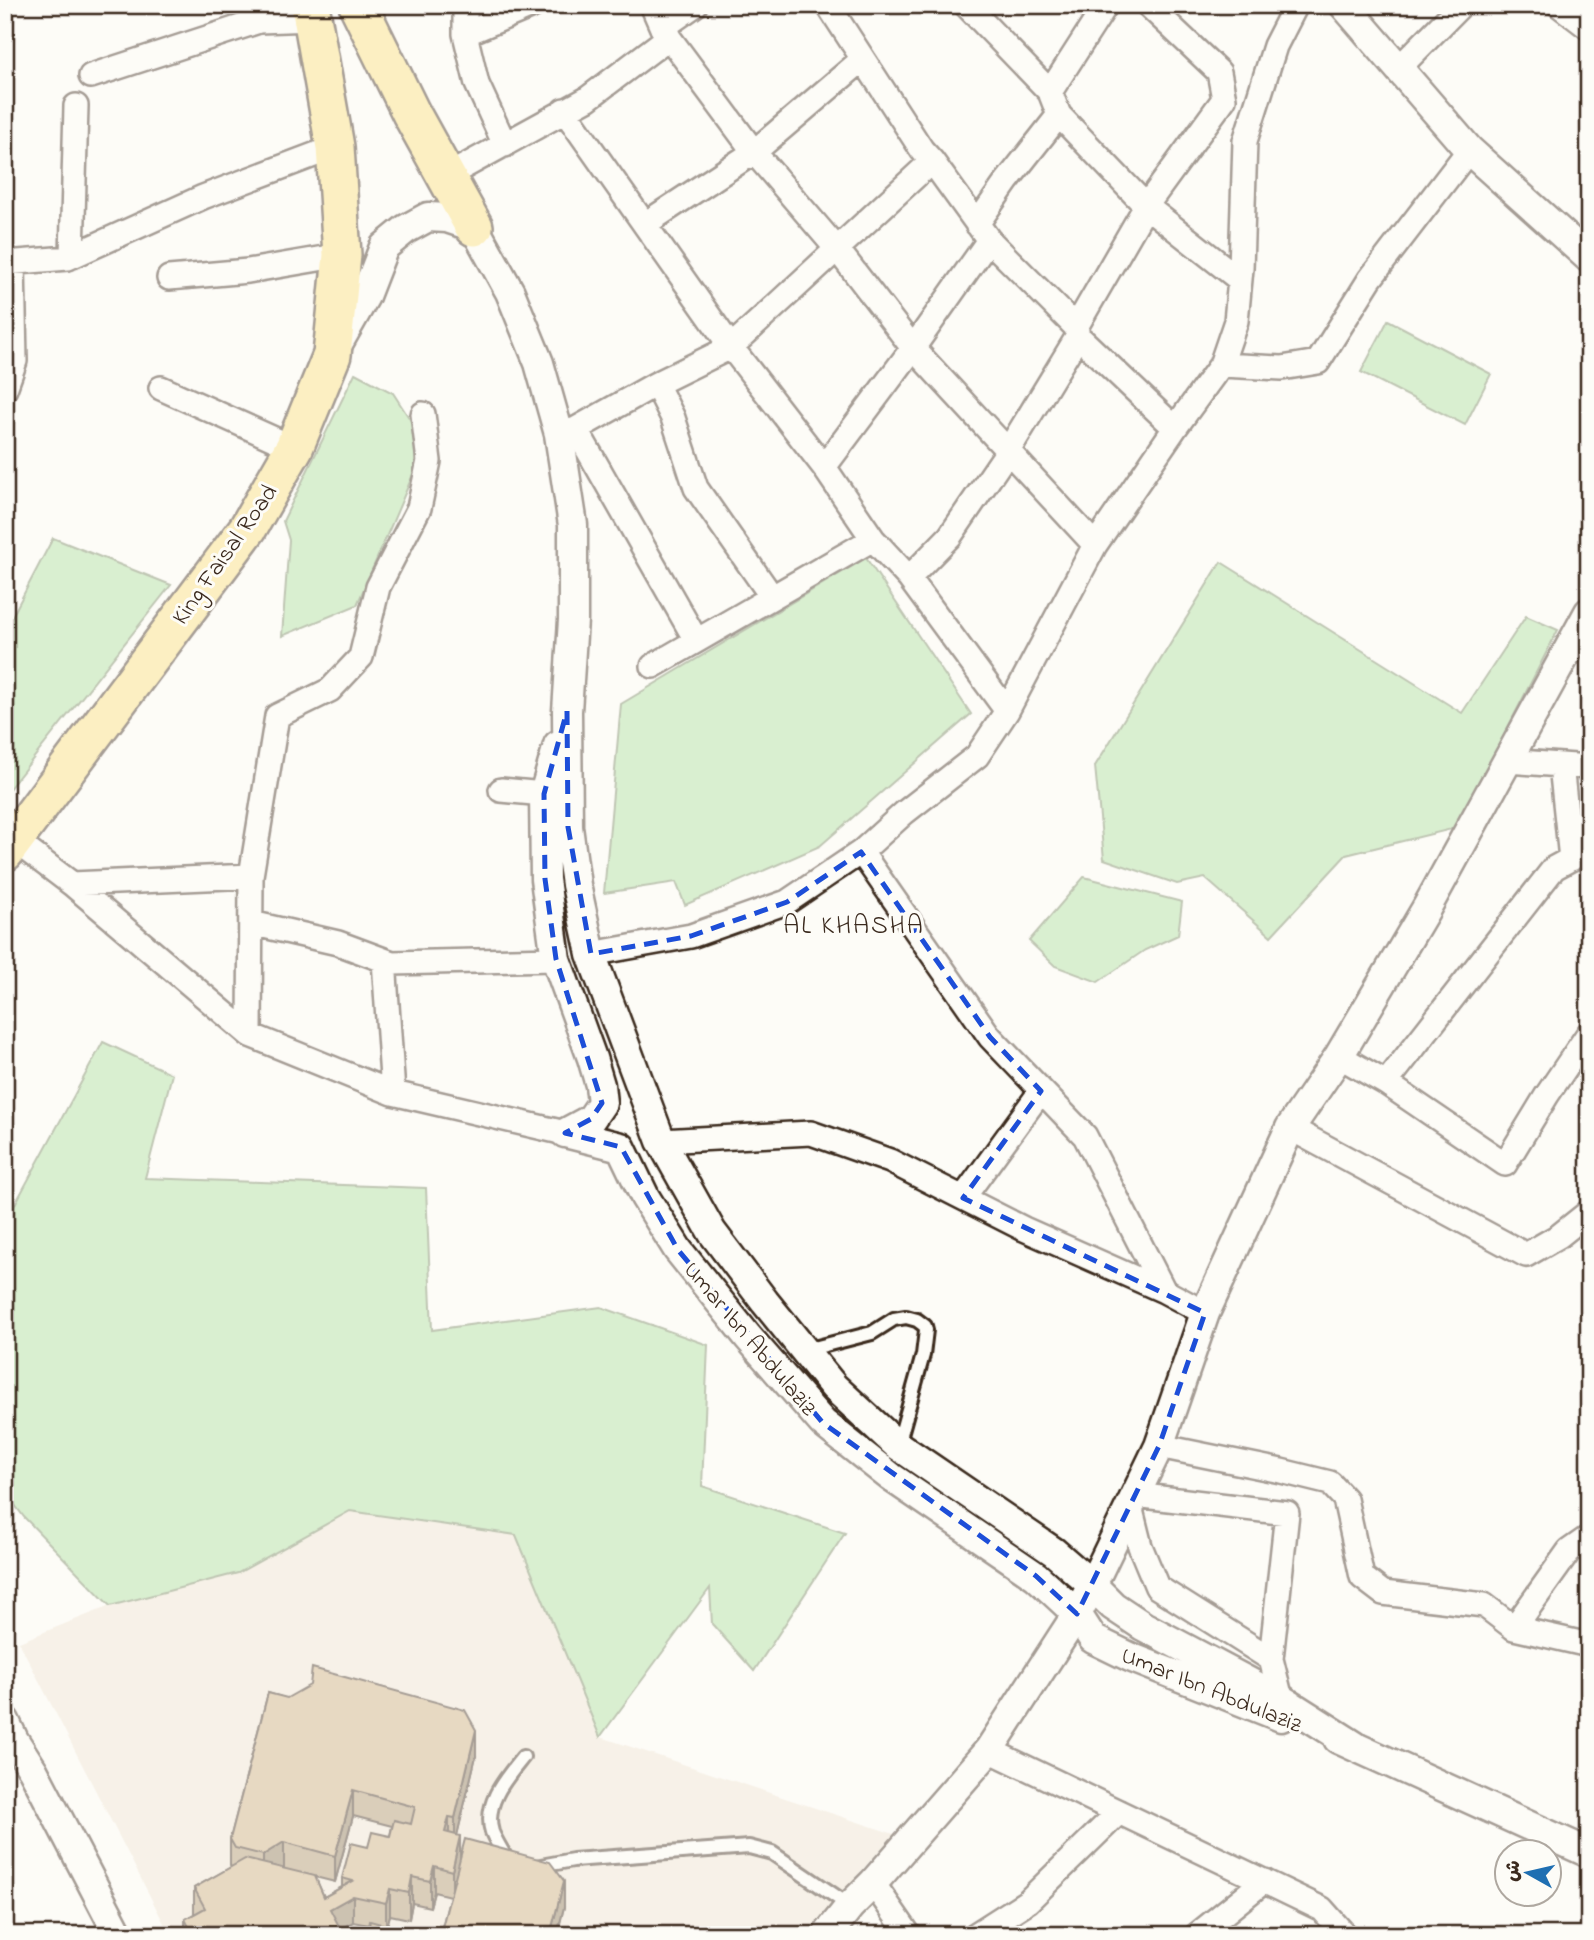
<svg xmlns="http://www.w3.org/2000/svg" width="1594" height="1940" viewBox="0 0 1594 1940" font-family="'Indie Flower','Playpen Sans Arabic',sans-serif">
  <rect width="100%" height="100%" fill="#fdfcf7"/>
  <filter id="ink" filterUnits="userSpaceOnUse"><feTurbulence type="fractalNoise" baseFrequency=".0143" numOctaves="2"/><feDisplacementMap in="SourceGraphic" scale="14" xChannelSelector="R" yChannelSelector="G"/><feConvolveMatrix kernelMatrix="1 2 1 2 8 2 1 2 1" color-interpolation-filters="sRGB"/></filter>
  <g filter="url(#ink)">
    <path fill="#efe5d4" d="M350 1511 516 1535 601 1737 894 1834 804 1935H170L19 1642 110 1606 238 1573Z"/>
    <path fill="#aee0a1" stroke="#748560" stroke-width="2" d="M1388 320 1491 374 1465 425 1361 372Z
      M355 373 393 393 415 427V470L357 605 282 636 289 540 283 521Z
      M53 538 171 585 5 794V630Z
      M866 558 971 714 820 846 685 905 676 882 604 893 621 704Z
      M1221 562 1462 713 1526 616 1558 630 1456 828 1346 855 1271 936 1205 878 1177 884 1104 859 1095 766Z
      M1084 877 1182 902 1178 935 1145 950 1098 982 1055 966 1029 941Z
      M103 1042 172 1074 145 1178 426 1188 432 1330 601 1307 708 1345 702 1486 845 1533 754 1671 712 1624 710 1588 600 1737 516 1535 350 1511 238 1573 110 1606 24 1517 5 1492V1207L13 1208Z"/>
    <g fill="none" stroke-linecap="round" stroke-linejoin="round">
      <defs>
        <path id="service" d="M806 1350 872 1333 894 1319 906 1317 917 1320 925 1326 926 1330 923 1355 898 1445
          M508 1862C503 1852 496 1842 492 1832 483 1803 507 1777 523 1757
          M535 1867 573 1860 749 1847 772 1853 850 1906"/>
        <path id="minor" d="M465 5V34L477 84 505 145
          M652 5 662 28 754 152 837 249 913 348 1095 545
          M828 5 922 150 932 161 989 240 1076 327 1078 336 1175 428
          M966 5 1050 92 1059 115 1146 206 1240 280
          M1559 5 1589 28
          M662 28 695 5
          M465 34 534 5
          M1399 68 1461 5
          M91 76 259 21 313 19
          M1050 92 1106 5
          M564 110 731 347 824 467 873 539 909 578 1007 711
          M447 176 587 99 669 37
          M645 224 754 152 863 59
          M977 224 1007 181 1059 115
          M72 256 76 106
          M5 263 68 258 203 197 335 147
          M169 278 248 271 342 255
          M1076 327 1146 206 1224 99 1219 72 1148 5
          M1221 365 1282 368 1318 362 1370 279 1469 150
          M656 384 673 418 696 488 772 597
          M161 388 294 448
          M5 389 15 361 13 263
          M576 429 696 640
          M559 434 576 429 656 384 731 347 932 161
          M824 467 913 348 989 240
          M909 578 950 536 1008 451 1078 336
          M653 666 873 539
          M1507 761 1589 767
          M1561 765 1571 859
          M501 790 544 794
          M14 840 72 884 250 1035 393 1093 565 1133
          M861 852 990 1037 1085 1136 1164 1291
          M72 884 251 876
          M251 923 338 943 392 963 556 959
          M591 954 691 936 787 902 861 852 904 813 977 756 1007 711 1095 545 1175 428 1221 365 1236 321 1241 269 1245 141 1275 46 1296 5
          M384 960 393 1093
          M250 1035 251 876 277 716 330 690 361 657 378 587 419 508 429 461 423 414
          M1339 1056 1386 1083 1505 1164 1547 1095 1589 1033
          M1386 1083 1554 868 1589 849
          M1290 1128 1526 1255 1559 1236 1589 1212
          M661 1141 811 1133 890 1161 1024 1229 1164 1291 1205 1313
          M963 1198 1041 1091
          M1159 1446 1281 1471 1330 1483 1345 1499 1362 1577 1383 1593 1484 1605 1514 1628 1589 1645
          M1135 1495 1287 1513 1271 1659
          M1130 1506 1140 1546 1157 1587 1271 1659 1281 1699
          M1514 1628 1569 1551 1589 1537
          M989 1750 1322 1909 1345 1935
          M873 1883 909 1935
          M975 1935 1028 1901 1119 1812
          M1197 1935 1264 1881"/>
        <path id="tertiary" d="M1344 5 1469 150 1589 258
          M336 347 365 296 384 247 406 229 428 217 447 218 474 227 510 292 539 363 559 434 573 525V620L567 711 568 827 576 885 591 954 661 1141 712 1232 765 1302 834 1387 897 1445 1054 1552 1092 1585 1113 1606 1143 1626 1281 1699 1355 1746
          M558 745 544 794 545 879 556 959 592 1058 600 1085 602 1103 591 1119 565 1133
          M565 1133 621 1147 645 1197 678 1250 748 1337 823 1423 891 1477 1036 1576 1077 1614 1093 1639 1130 1657 1281 1717
          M5 1721 14 1740 33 1770 119 1935
          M1338 1739 1589 1853
          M827 1935 850 1906 873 1883 989 1750 1077 1614 1092 1585 1159 1446 1205 1313 1290 1128 1339 1056 1426 909 1589 612"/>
        <path id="primary" d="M358 5 411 113 474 227
          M5 852 248 528 294 448 332 355 342 255 335 147 310 5"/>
      </defs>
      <use href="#service" stroke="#3b2a1e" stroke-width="18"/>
      <use href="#minor" stroke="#3b2a1e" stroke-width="28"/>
      <use href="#tertiary" stroke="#3b2a1e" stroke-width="33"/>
      <use href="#primary" stroke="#3b2a1e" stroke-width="42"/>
      <use href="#service" stroke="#fdfcf7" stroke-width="12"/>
      <use href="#minor" stroke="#fdfcf7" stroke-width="23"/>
      <use href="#tertiary" stroke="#fdfcf7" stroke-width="28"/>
      <use href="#primary" stroke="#fbe180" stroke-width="37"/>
    </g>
    <path fill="#b09770" stroke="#3b2a1e" stroke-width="2" fill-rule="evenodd" d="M268 1693 476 1756 457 1835 460 1857 564 1907 557 1935H440L450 1896 434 1892 430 1907 412 1903 409 1919 390 1915 387 1926 369 1925 353 1922 340 1929V1935H185V1919L194 1914V1888L231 1867 230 1865V1839ZM353 1816 392 1826 390 1836 368 1847 342 1878V1887L324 1897 315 1877 335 1882Z"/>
    <path fill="#907b5b" stroke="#3b2a1e" stroke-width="2" d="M476 1730V1756L455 1844V1818Z
      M353 1790V1816L335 1882V1856Z
      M449 1817V1843L445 1832Z
      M460 1836V1862L452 1897V1871Z
      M284 1842V1868L263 1881V1855Z
      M434 1866V1892L430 1907V1881Z
      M412 1877V1903L409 1919V1893Z
      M564 1881V1907L557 1935H550Z
      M390 1889V1915L386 1929V1903Z
      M353 1896V1922L340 1929V1935H338L330 1909Z"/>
    <path fill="#cdb082" stroke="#3b2a1e" stroke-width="2" d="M312 1668 465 1710 476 1730 455 1818 449 1817 445 1832 460 1836 452 1871 434 1866 430 1881 412 1877 409 1893 390 1889 386 1903 353 1896 330 1909 340 1928 338 1935H193L185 1919 205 1908 194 1888 245 1859 315 1876 324 1897 353 1881 342 1878 351 1843 368 1847 372 1832 390 1836 394 1820 411 1824 415 1807 353 1790 335 1856 284 1842 263 1855 235 1848 230 1839 268 1693 287 1698 310 1685Z
      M465 1839 550 1862 564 1881 550 1935H440Z
      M370 1921 421 1935H367Z"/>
  </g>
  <path d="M0 0H1594V1940H0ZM567 711 568 827 591 954 691 936 787 902 861 852 990 1037 1041 1091 963 1198 1205 1313 1159 1446 1077 1614 1036 1576 823 1423 678 1250 621 1147 565 1133 591 1119 602 1103 556 959 545 879 544 794Z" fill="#fdfcf7" fill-opacity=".55" fill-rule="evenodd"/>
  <path fill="none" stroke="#1d4ed8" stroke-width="5" stroke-dasharray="14 9" stroke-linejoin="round" d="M567 711 568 827 591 954 691 936 787 902 861 852 990 1037 1041 1091 963 1198 1205 1313 1159 1446 1077 1614 1036 1576 823 1423 678 1250 621 1147 565 1133 591 1119 602 1103 556 959 545 879 544 794Z"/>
  <g text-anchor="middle" stroke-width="6" stroke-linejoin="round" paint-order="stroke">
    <g font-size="24" fill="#3b2a1e" stroke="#fdfcf7">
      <text transform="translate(224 554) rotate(-55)" y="8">King Faisal Road</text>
      <text transform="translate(751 1338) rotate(50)" y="8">Umar Ibn Abdulaziz</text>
      <text transform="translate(1212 1689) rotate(22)" y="8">Umar Ibn Abdulaziz</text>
    </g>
    <g font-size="26" letter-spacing="2" fill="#3b2a1e" stroke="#fdfcf7">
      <text x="854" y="933">AL KHASHA</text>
    </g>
  </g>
  <rect width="1594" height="1940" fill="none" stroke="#fdfcf7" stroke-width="28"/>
  <rect x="14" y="14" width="1566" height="1912" fill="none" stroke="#3b2a1e" stroke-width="2.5" filter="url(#ink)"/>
  <g transform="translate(1528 1873) rotate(278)"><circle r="33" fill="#fdfcf7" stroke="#afa8a0" stroke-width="2"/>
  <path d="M0-5L12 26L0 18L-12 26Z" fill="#1f6fb2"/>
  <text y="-10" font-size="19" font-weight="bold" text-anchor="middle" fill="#3b2a1e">ش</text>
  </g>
</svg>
